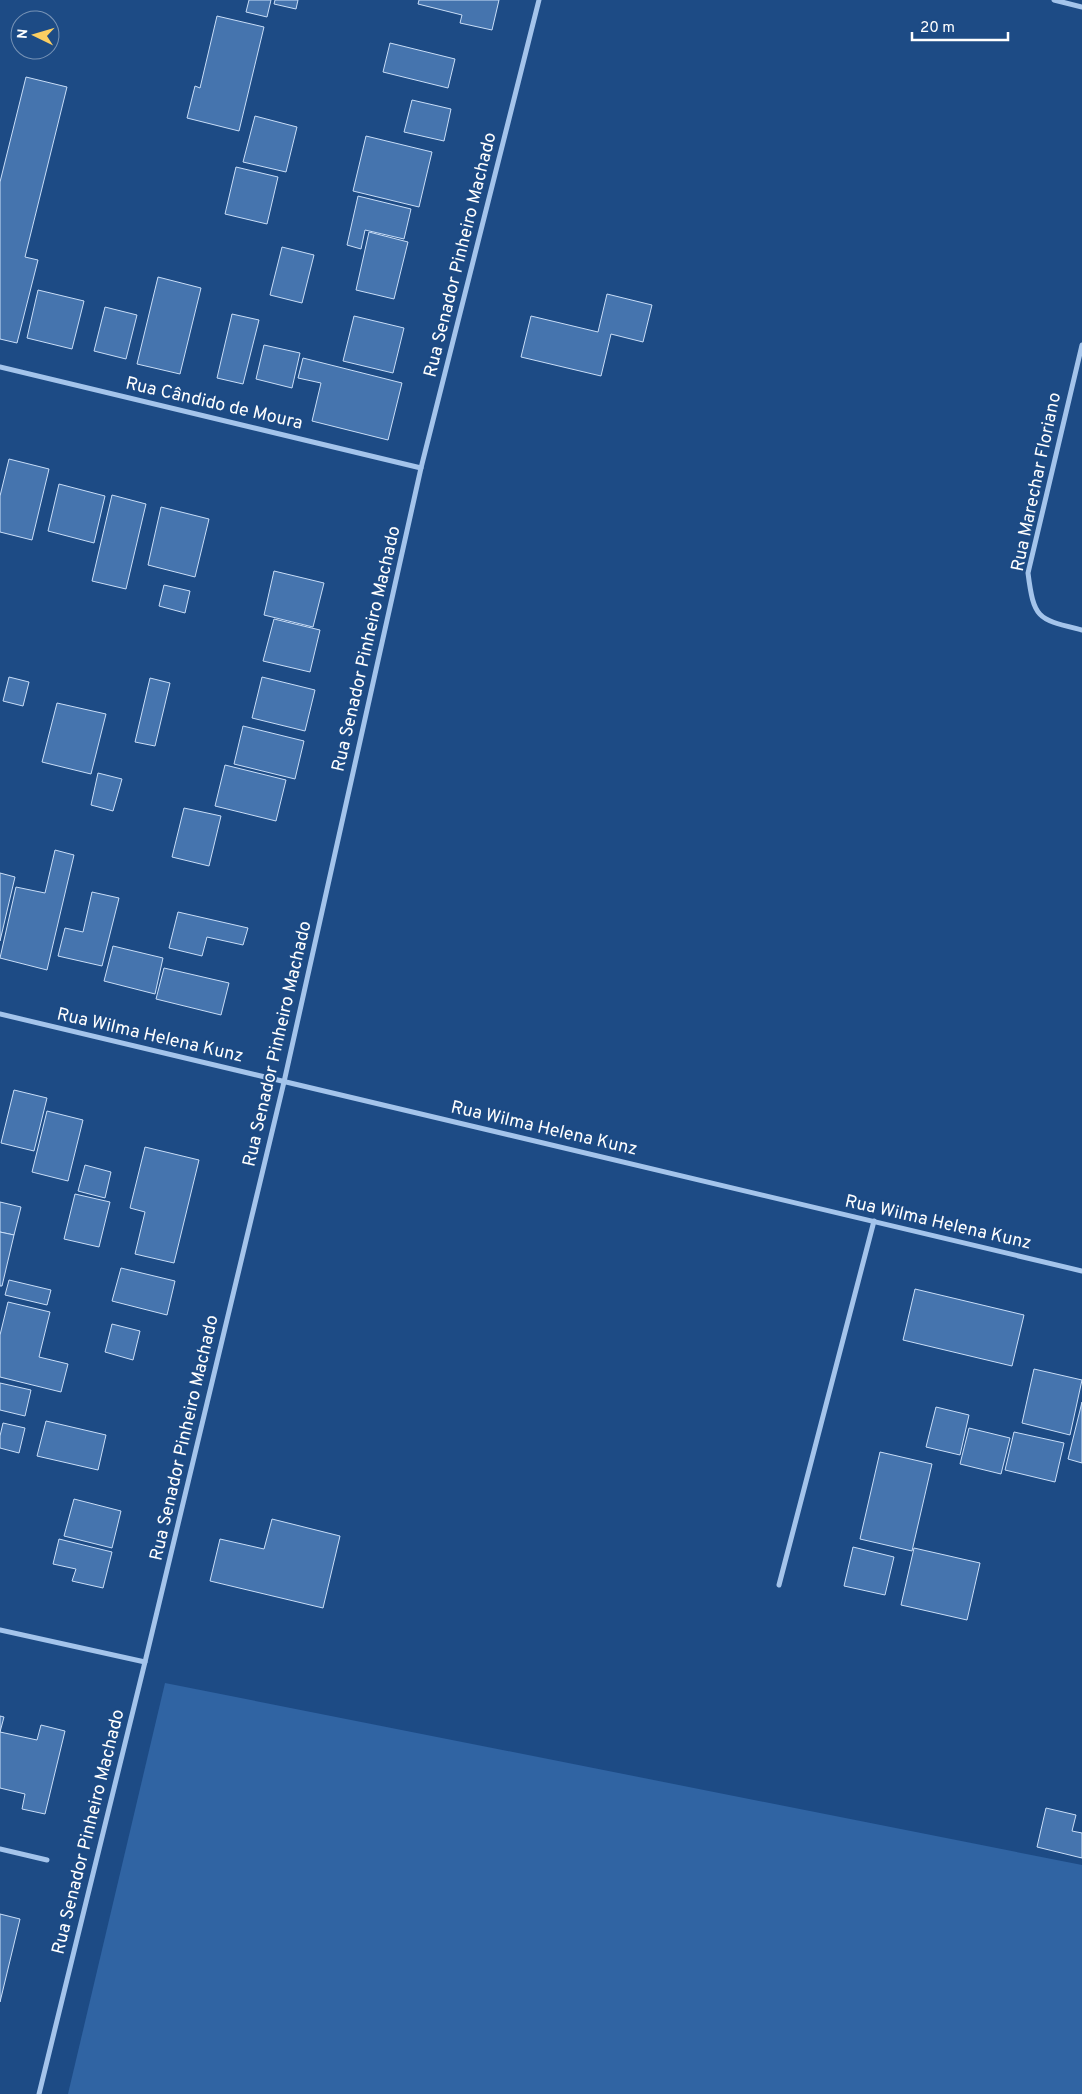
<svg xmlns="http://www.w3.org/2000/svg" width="1082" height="2094" viewBox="0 0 1082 2094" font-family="Overpass,sans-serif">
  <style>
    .green { fill: #3064a3 }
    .building { fill: #4574ae; stroke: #c9def8 }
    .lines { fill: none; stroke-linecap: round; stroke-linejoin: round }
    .minor { stroke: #a4c4eb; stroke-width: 5 }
    .labels { text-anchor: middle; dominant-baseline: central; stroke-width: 4; stroke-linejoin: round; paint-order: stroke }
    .street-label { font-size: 18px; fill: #fff; stroke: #1d4b85 }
  </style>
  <rect width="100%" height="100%" fill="#1d4b85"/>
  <path class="green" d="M165,1683L1082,1865V2094H68Z"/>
  <g class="building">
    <path d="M249,0H271L267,17L246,12Z"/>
    <path d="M275,0H298L296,9L274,4Z"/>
    <path d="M419,0H499L492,30L460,23L462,15L418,4Z"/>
    <path d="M217,16L264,27L239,131L187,118L195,86L200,88Z"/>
    <path d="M390,43L455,59L448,88L383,72Z"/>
    <path d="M26,77L67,87L25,257L38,260L17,343L0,339V182Z"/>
    <path d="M412,100L451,109L444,141L404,132Z"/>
    <path d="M255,116L297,127L286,172L243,162Z"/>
    <path d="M366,136L432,152L419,207L353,191Z"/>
    <path d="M236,167L278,177L267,224L225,214Z"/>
    <path d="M358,196L411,209L404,239L365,230L361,249L347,245Z"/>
    <path d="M369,232L408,242L394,299L356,290Z"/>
    <path d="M282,247L314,255L302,303L270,295Z"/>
    <path d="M158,277L201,288L180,374L137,364Z"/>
    <path d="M38,290L84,301L72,349L27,338Z"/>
    <path d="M607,294L652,305L643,342L611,334L601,376L521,357L531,316L598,332Z"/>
    <path d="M105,307L137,315L126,359L94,351Z"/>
    <path d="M232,314L259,320L243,384L217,378Z"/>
    <path d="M354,316L404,328L393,373L343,361Z"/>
    <path d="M264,345L300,353L292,388L256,379Z"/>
    <path d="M303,358L402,383L388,440L312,421L321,383L298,378Z"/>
    <path d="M9,459L49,469L32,540L0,532V496Z"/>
    <path d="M59,484L105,496L94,543L48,531Z"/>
    <path d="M112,495L146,504L126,589L92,581Z"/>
    <path d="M161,507L209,519L195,577L148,565Z"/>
    <path d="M274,571L324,583L313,627L264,615Z"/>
    <path d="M164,585L190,591L185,613L159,606Z"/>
    <path d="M274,619L320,630L310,672L263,661Z"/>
    <path d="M9,677L29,682L23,706L3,701Z"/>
    <path d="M262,677L315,690L305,731L252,718Z"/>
    <path d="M150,678L170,683L155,746L135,742Z"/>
    <path d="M57,703L106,714L91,774L42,762Z"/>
    <path d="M243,726L304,741L295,779L234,764Z"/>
    <path d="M225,765L286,780L276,821L215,806Z"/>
    <path d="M98,773L122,779L113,811L91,805Z"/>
    <path d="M184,808L221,816L209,866L172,857Z"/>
    <path d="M55,850L74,855L47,970L0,958L16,887L45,893Z"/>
    <path d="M0,873L15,877L0,941Z"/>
    <path d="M92,892L119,898L102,966L58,956L65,928L83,932Z"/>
    <path d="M178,912L248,928L243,945L207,937L202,956L169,948Z"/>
    <path d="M113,946L163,958L155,994L104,981Z"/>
    <path d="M164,968L229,983L221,1015L156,999Z"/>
    <path d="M14,1090L47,1098L34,1151L1,1143Z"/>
    <path d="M47,1111L83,1120L68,1181L32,1172Z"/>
    <path d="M145,1147L199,1160L174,1263L135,1254L145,1212L130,1208Z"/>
    <path d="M85,1165L111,1172L105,1198L78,1191Z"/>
    <path d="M75,1194L110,1202L99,1247L64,1239Z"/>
    <path d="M0,1202L21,1207L14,1235L0,1232Z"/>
    <path d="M0,1232L14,1235L2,1286H0Z"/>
    <path d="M121,1268L175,1281L167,1315L112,1301Z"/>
    <path d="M9,1280L51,1290L47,1305L5,1295Z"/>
    <path d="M915,1289L1024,1315L1012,1366L903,1340Z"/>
    <path d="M8,1302L50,1312L39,1357L68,1364L61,1392L0,1377V1335Z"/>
    <path d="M112,1324L140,1331L133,1360L105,1352Z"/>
    <path d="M1034,1369L1082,1380L1070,1435L1022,1423Z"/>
    <path d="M0,1383L31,1390L25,1416L0,1410Z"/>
    <path d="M1082,1402V1463L1068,1459Z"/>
    <path d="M936,1407L969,1415L960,1455L926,1447Z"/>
    <path d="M46,1421L106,1435L98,1470L37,1456Z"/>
    <path d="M3,1423L25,1428L19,1453L0,1448V1436Z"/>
    <path d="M969,1428L1010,1438L1001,1474L960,1464Z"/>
    <path d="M1014,1432L1064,1443L1055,1482L1005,1470Z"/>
    <path d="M880,1452L932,1464L912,1551L860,1539Z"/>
    <path d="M74,1499L121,1511L112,1548L64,1536Z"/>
    <path d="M272,1519L340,1536L323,1608L210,1581L220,1539L264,1549Z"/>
    <path d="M59,1539L112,1552L103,1588L72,1581L76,1569L53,1564Z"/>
    <path d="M853,1547L894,1557L885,1595L844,1586Z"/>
    <path d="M914,1548L980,1563L967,1620L901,1605Z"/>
    <path d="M0,1716L4,1717L0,1732L37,1740L41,1725L65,1731L45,1814L22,1809L25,1794L0,1788Z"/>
    <path d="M1046,1808L1076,1815L1072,1831L1082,1833V1858L1037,1847Z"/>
    <path d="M0,1914L20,1919L0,2002Z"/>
  </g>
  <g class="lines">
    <g class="minor">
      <path d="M1054,0L1082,7"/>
      <path d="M1082,345L1028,573C1034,620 1038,619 1082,630"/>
      <path d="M0,367L421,468"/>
      <path d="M0,1014L1082,1271"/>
      <path d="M779,1585L874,1221"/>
      <path d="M0,1630L145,1662"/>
      <path d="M0,1849L47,1860"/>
      <path d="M39,2094L145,1662L284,1082L421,468L539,0"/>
    </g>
  </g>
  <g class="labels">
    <g class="street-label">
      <text transform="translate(461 255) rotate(-76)">Rua Senador Pinheiro Machado</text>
      <text transform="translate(214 404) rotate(13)">Rua Cândido de Moura</text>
      <text transform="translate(1037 482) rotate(-78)">Rua Marechar Floriano</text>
      <text transform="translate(367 649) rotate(-77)">Rua Senador Pinheiro Machado</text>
      <text transform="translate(150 1036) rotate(13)">Rua Wilma Helena Kunz</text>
      <text transform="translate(278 1044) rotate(-77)">Rua Senador Pinheiro Machado</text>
      <text transform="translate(544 1129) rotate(13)">Rua Wilma Helena Kunz</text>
      <text transform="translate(938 1223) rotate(13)">Rua Wilma Helena Kunz</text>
      <text transform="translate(185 1438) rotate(-77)">Rua Senador Pinheiro Machado</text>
      <text transform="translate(89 1832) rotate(-76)">Rua Senador Pinheiro Machado</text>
    </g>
  </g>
  <g transform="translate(35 35) rotate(275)"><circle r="24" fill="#1d4b85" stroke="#7793b6"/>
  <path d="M0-4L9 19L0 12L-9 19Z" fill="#fbce62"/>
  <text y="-8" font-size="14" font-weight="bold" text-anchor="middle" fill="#ffffff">N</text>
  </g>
  <path d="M912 32v8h96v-8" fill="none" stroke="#ffffff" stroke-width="2.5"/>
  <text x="920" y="32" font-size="15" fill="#ffffff" stroke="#1d4b85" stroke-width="4" paint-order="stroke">20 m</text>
</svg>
